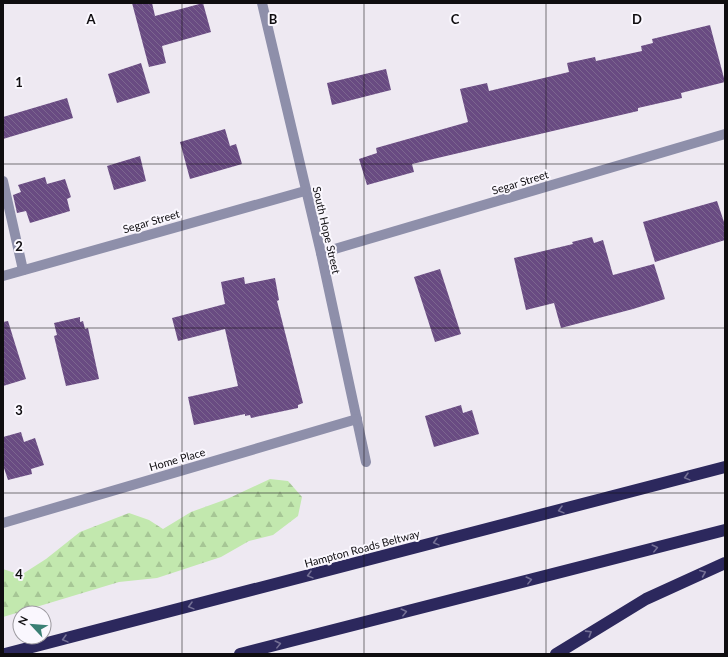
<svg xmlns="http://www.w3.org/2000/svg" width="728" height="657" viewBox="0 0 728 657" font-family="Lato,sans-serif">
  <style>
    .forest { fill: url(#forest-firs) }
    .building { fill: url(#building-back-hatch) }
    .lines { fill: none; stroke-linecap: round; stroke-linejoin: round }
    .minor { stroke: #8e8faa; stroke-width: 10 }
    .highway { stroke: #2c285d; stroke-width: 12 }
    .oneway { stroke: #747095 }
    .grid { fill: none; stroke: #0f0d10; stroke-width: 1; stroke-opacity: 0.55 }
    .labels { text-anchor: middle; dominant-baseline: central; stroke-width: 4; stroke-linejoin: round; paint-order: stroke }
    .street-label { font-size: 11px; fill: #0f0d10; stroke: #faf7fe }
    .grid-label { font-size: 13px; text-anchor: middle; font-weight: bold; fill: #0f0d10; stroke: #faf7fe; stroke-width: 4; stroke-linejoin: round; paint-order: stroke }
  </style>
  <defs>
    <pattern id="forest-firs" width="22" height="20" patternUnits="userSpaceOnUse"><rect width="22" height="20" fill="#c2e8ae"/><path d="M5 1l3.5 6h-7zM16 11l3.5 6h-7z" fill="#a6c695"/></pattern>
    <pattern id="building-back-hatch" width="6" height="6" patternUnits="userSpaceOnUse"><rect width="6" height="6" fill="#694b82"/><path d="M-1 5l2 2M0 0l6 6M5-1l2 2" fill="none" stroke="#7c668f"/></pattern>
  </defs>
  <rect width="100%" height="100%" fill="#eee9f2"/>
  <path class="forest" d="M270,479L288,481L302,497L298,516L273,535L249,541L221,557L157,578L119,582L3,617V569L21,575L46,559L80,532L129,513L149,520L163,529L191,512L227,499Z"/>
  <g class="building">
    <path d="M132,3H152L155,16L203,3L211,32L162,46L166,63L149,67Z"/>
    <path d="M710,25L725,82L681,93L682,98L638,108V111L412,164L414,172L367,185L359,159L377,153L376,148L468,122L460,89L487,83L489,91L569,72L567,63L595,57L596,61L642,51L641,46L653,43L652,39Z"/>
    <path d="M141,63L150,93L117,103L108,74Z"/>
    <path d="M386,69L391,90L332,105L327,83Z"/>
    <path d="M67,98L73,118L3,139V117Z"/>
    <path d="M225,129L230,146L236,144L242,164L190,179L180,142Z"/>
    <path d="M140,156L146,181L114,190L107,166Z"/>
    <path d="M45,177L47,184L65,179L71,197L67,199L70,211L30,223L26,211L17,213L13,195L21,192L18,185Z"/>
    <path d="M717,201L725,225V240L655,262L643,222Z"/>
    <path d="M592,237L594,243L603,240L613,275L654,264L665,299L633,309L561,328L554,303L526,310L514,258L573,244L572,242Z"/>
    <path d="M440,269L461,334L435,342L414,277Z"/>
    <path d="M244,277L245,284L275,278L279,300L277,301L303,403L298,405V408L251,418L250,415L245,416V414L194,425L188,397L238,386L225,329L178,341L172,318L225,304L221,282Z"/>
    <path d="M80,317V322L83,321L85,329L88,328L99,379L66,386L54,336L57,335L54,323Z"/>
    <path d="M8,321L26,379L3,386V322Z"/>
    <path d="M461,405L463,413L472,410L479,434L434,447L425,416Z"/>
    <path d="M21,432L24,442L35,438L44,465L31,469L32,474L8,480L3,465V437Z"/>
  </g>
  <g class="lines">
    <g class="minor">
      <path d="M262,3L321,253L366,462"/>
      <path d="M3,181L23,270"/>
      <path d="M321,253L725,134"/>
      <path d="M3,276L305,191"/>
      <path d="M3,523L357,419"/>
    </g>
    <g class="highway">
      <path d="M5,654L725,467"/>
      <path d="M240,654L725,530"/>
      <path d="M556,654L646,599L725,563"/>
    </g>
  </g>
  <defs><path id="oneway-chevron" d="M-2-3.5L2.5 0L-2 3.5" fill="none" stroke-width="1.6" stroke-linecap="round" stroke-linejoin="round"/></defs>
  <g class="oneway">
    <use href="#oneway-chevron" transform="translate(687 477) rotate(165)"/>
    <use href="#oneway-chevron" transform="translate(561 510) rotate(165)"/>
    <use href="#oneway-chevron" transform="translate(436 542) rotate(165)"/>
    <use href="#oneway-chevron" transform="translate(655 548) rotate(-14)"/>
    <use href="#oneway-chevron" transform="translate(703 573) rotate(-23)"/>
    <use href="#oneway-chevron" transform="translate(310 575) rotate(165)"/>
    <use href="#oneway-chevron" transform="translate(529 580) rotate(-14)"/>
    <use href="#oneway-chevron" transform="translate(191 606) rotate(165)"/>
    <use href="#oneway-chevron" transform="translate(404 612) rotate(-14)"/>
    <use href="#oneway-chevron" transform="translate(589 633) rotate(-32)"/>
    <use href="#oneway-chevron" transform="translate(65 639) rotate(165)"/>
    <use href="#oneway-chevron" transform="translate(278 644) rotate(-14)"/>
  </g>
  <path class="grid" d="M182,3V654M364,3V654M546,3V654M3,164H725M3,328H725M3,493H725"/>
  <g class="labels">
    <g class="street-label">
      <text transform="translate(520 182) rotate(-17)">Segar Street</text>
      <text transform="translate(151 221) rotate(-16)">Segar Street</text>
      <text transform="translate(327 230) rotate(77)">South Hope Street</text>
      <text transform="translate(177 459) rotate(-16)">Home Place</text>
      <text transform="translate(362 548) rotate(-15)">Hampton Roads Beltway</text>
    </g>
  </g>
  <g class="grid-label">
    <text x="91" y="24">A</text>
    <text x="273" y="24">B</text>
    <text x="455" y="24">C</text>
    <text x="637" y="24">D</text>
    <text x="19" y="87">1</text>
    <text x="19" y="251">2</text>
    <text x="19" y="415">3</text>
    <text x="19" y="579">4</text>
  </g>
  <rect width="728" height="657" fill="none" stroke="#0f0d10" stroke-width="8"/>
  <g transform="translate(32 625) rotate(296)"><circle r="19" fill="#faf7fe" stroke="#9c999f"/>
  <path d="M0-3L7 15L0 10L-7 15Z" fill="#3b8075"/>
  <text y="-6" font-size="11" font-weight="bold" text-anchor="middle" fill="#0f0d10">N</text>
  </g>
</svg>
